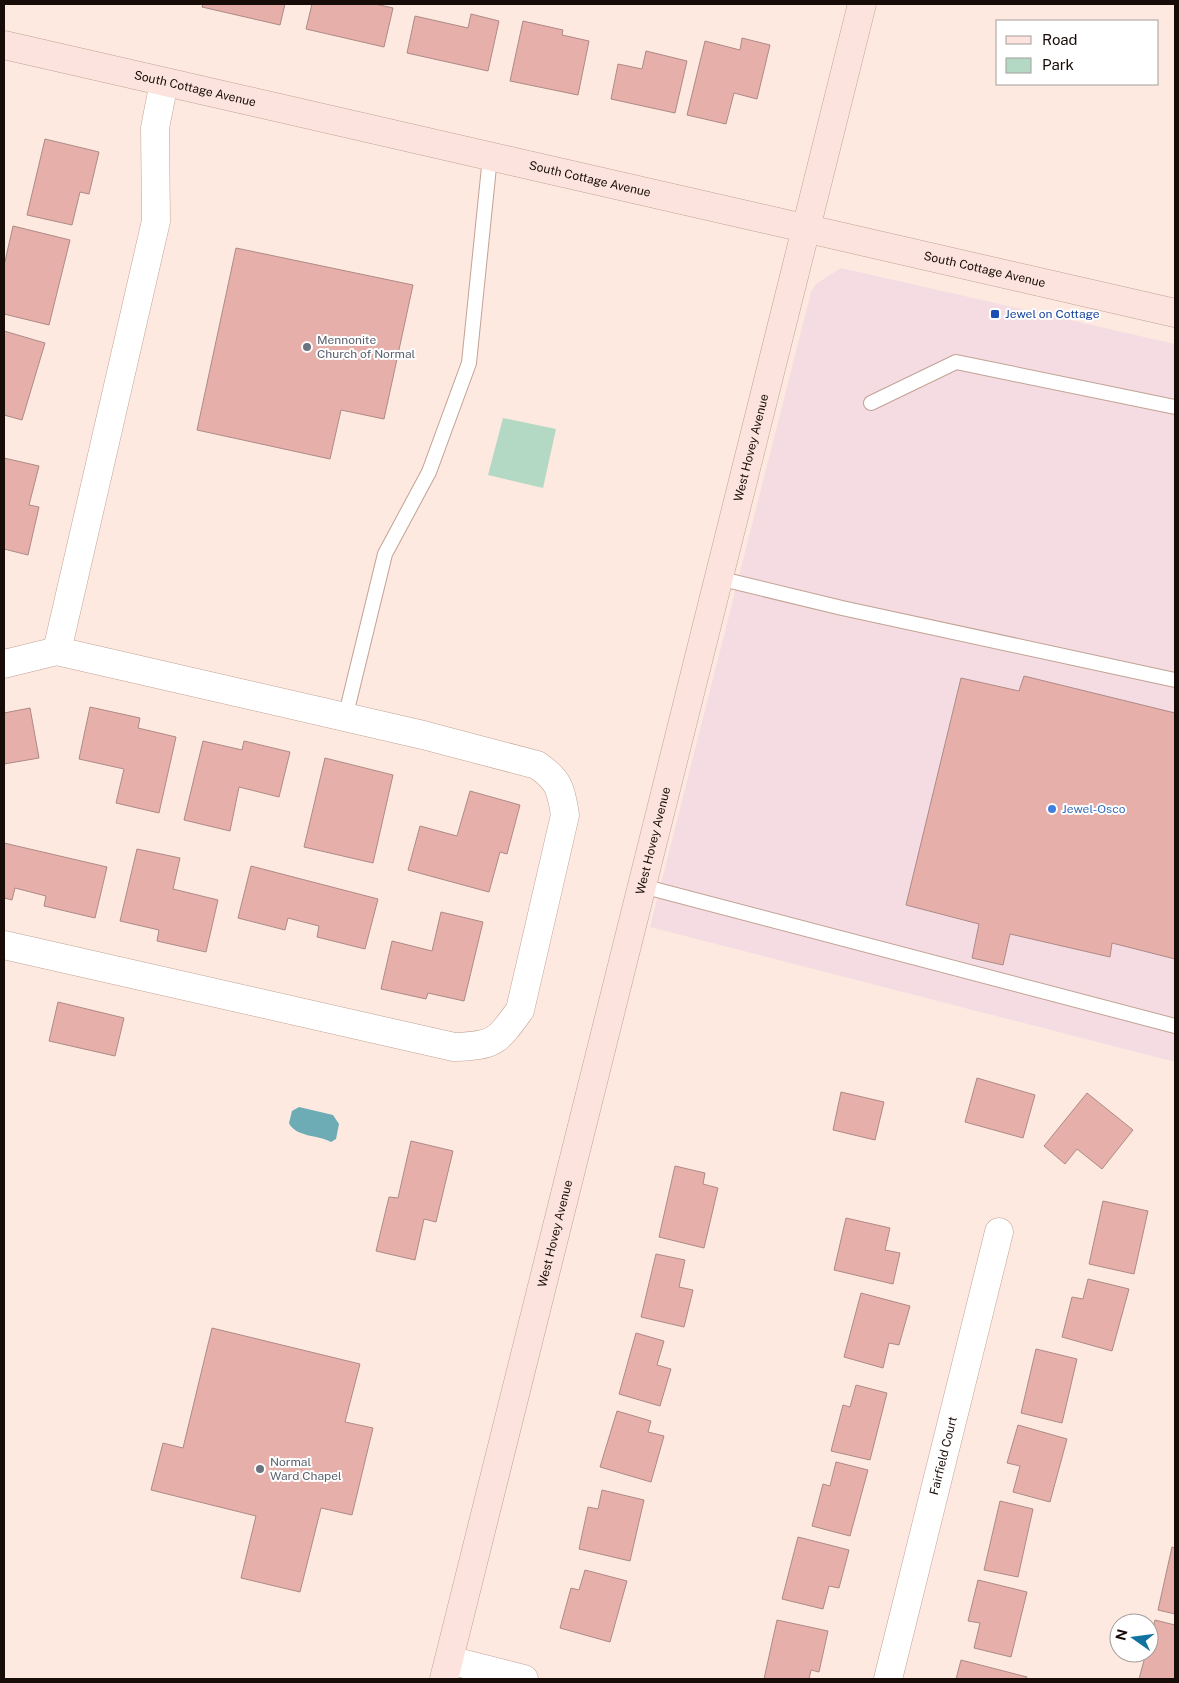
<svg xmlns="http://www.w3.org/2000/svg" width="1179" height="1683" viewBox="0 0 1179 1683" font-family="'Public Sans',sans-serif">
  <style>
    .commercial { fill: #f5dce3 }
    .green { fill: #b3d9c5 }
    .water { fill: #6dacb5 }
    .building { fill: #e7afaa; stroke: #ad8a87 }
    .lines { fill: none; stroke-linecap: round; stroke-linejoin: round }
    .lane-casing { stroke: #c2a294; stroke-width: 16 }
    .street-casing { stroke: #c2a294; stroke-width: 29 }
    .secondary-casing { stroke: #c2a294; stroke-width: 29 }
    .lane { stroke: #fff; stroke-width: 14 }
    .street { stroke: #fff; stroke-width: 28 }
    .secondary { stroke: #fce3dd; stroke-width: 28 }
    .transit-dot { fill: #1a4fb4; stroke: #fff; stroke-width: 2 }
    .worship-dot { fill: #6b7280; stroke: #fff; stroke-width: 2 }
    .shop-dot { fill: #3f7fe0; stroke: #fff; stroke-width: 2 }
    .labels { text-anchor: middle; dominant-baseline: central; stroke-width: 4; stroke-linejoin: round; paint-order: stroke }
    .street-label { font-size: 12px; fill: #170c08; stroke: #fff }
    .transit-label { font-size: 12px; fill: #164399; stroke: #fff; text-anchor: start }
    .worship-label { font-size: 12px; fill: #5b616d; stroke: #fff; text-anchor: start }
    .shop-label { font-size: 12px; fill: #366cbe; stroke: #fff; text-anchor: start }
  </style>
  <rect width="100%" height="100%" fill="#fde9df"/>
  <path class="commercial" d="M841,268L1175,344V1062L650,927L811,292L816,284Z"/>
  <path class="green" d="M503,418L556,429L543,488L488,475Z"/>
  <path class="water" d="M299,1107L333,1115L339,1124L336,1139L331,1142C319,1135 295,1137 289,1123L292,1111Z"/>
  <g class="building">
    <path d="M203,4H285L280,25L202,7Z"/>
    <path d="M312,4H375L393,8L384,47L306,29Z"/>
    <path d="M471,14L499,21L488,71L407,53L415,16L468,28Z"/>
    <path d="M523,21L563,30L562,35L589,41L578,95L510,81Z"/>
    <path d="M742,38L770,45L757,99L734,93L726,124L687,115L705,41L740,50Z"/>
    <path d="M646,51L687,61L675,113L611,99L618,64L642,69Z"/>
    <path d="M45,139L99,152L89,194L80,192L72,225L27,215Z"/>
    <path d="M13,226L70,240L49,325L4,314V266Z"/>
    <path d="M236,248L413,285L384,419L341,410L330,459L197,430Z"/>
    <path d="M4,331L45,343L22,420L4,415Z"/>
    <path d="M4,458L39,466L29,505L39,507L28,555L4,549Z"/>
    <path d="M1024,676L1175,713V959L1112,943L1110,957L1010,934L1003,965L972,958L979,924L906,905L961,678L1019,691Z"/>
    <path d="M90,707L140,718L138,728L176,737L159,813L116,803L124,769L79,759Z"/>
    <path d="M30,708L39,758L4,764V713Z"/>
    <path d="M203,741L242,750L244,741L290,752L279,797L239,787L230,831L184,820Z"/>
    <path d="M325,758L393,775L373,863L304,847Z"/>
    <path d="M470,791L520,805L507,854L500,852L489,892L408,870L420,826L457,836Z"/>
    <path d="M4,843L107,867L95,918L44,906L46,896L15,888L12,900L4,898Z"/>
    <path d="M137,849L180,858L173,889L218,900L206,952L157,941L159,930L120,921Z"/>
    <path d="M251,866L378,899L365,949L317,937L319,926L288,918L285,930L238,918Z"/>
    <path d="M441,912L483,922L464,1001L428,993L426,999L381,989L392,941L432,951Z"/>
    <path d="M58,1002L124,1018L115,1056L49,1041Z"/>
    <path d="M977,1078L1035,1095L1023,1138L965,1122Z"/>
    <path d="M841,1092L884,1102L875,1140L833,1130Z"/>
    <path d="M1087,1093L1133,1130L1102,1169L1077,1149L1065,1164L1044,1146Z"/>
    <path d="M411,1141L453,1151L436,1222L424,1219L415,1260L376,1251L389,1197L398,1198Z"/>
    <path d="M675,1166L705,1173L703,1184L718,1188L704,1248L659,1237Z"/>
    <path d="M1103,1201L1148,1211L1134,1274L1089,1264Z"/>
    <path d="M846,1218L890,1228L885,1250L900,1253L893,1284L834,1270Z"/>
    <path d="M656,1254L685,1260L679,1287L693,1290L684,1327L641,1317Z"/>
    <path d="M1088,1279L1129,1289L1112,1351L1062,1337L1072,1297L1083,1299Z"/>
    <path d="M861,1293L910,1306L899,1345L889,1343L883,1368L844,1357Z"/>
    <path d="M212,1328L360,1364L345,1422L373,1428L352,1515L321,1508L300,1592L241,1578L256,1516L151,1490L163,1443L183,1448Z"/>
    <path d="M636,1333L664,1341L657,1365L671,1369L660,1406L619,1394Z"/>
    <path d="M1036,1349L1077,1359L1062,1423L1021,1413Z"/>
    <path d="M856,1385L887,1393L870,1460L831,1451L843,1405L850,1407Z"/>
    <path d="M617,1411L651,1421L648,1432L664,1436L651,1482L600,1467Z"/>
    <path d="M1018,1425L1067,1439L1050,1502L1013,1492L1020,1466L1007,1463Z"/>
    <path d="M836,1462L868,1470L850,1536L812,1526L823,1484L830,1486Z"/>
    <path d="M602,1490L644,1500L630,1561L579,1549L588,1507L598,1509Z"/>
    <path d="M1000,1501L1033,1509L1018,1577L984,1570Z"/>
    <path d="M798,1537L849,1550L839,1588L829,1586L823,1609L782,1599Z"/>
    <path d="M1172,1547L1175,1548V1614L1158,1610Z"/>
    <path d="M585,1570L627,1581L610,1642L560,1628L571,1588L579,1590Z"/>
    <path d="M978,1580L1027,1592L1011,1657L974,1648L980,1623L968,1621Z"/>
    <path d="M777,1620L828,1631L819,1672L811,1670L809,1679H764Z"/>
    <path d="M1155,1620L1175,1625V1679H1139L1146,1653H1149V1642Z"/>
    <path d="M961,1660L1027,1677L1026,1679H956Z"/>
  </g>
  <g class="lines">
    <defs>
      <g id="lane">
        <path d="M871,403L956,362L1175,407"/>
        <path d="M718,578L842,608L1175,680"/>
        <path d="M345,718L385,554L429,472L469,363L490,157"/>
        <path d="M642,886L1175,1026"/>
      </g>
      <g id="street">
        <path d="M57,651L156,221L155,128L164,82"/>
        <path d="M4,664L57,651L423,735L537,765C559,780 561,789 565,815L520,1010C496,1043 495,1045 454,1047L4,945"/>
        <path d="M449,1660L524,1679"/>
        <path id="s1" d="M888,1679L999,1232"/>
      </g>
      <g id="secondary">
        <path id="s2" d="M4,45L1175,313"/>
        <path id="s3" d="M444,1679L862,4"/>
      </g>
    </defs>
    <use href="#lane" class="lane-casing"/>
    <use href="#street" class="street-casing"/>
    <use href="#secondary" class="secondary-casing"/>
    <use href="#lane" class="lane"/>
    <use href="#street" class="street"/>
    <use href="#secondary" class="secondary"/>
  </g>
  <rect class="transit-dot" x="990" y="309" width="10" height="10" rx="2.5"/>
  <g class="worship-dot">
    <circle cx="307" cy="347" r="5"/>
    <circle cx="260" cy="1469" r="5"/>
  </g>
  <circle class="shop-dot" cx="1052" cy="809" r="5"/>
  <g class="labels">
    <g class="street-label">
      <text stroke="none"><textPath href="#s2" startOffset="196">South Cottage Avenue</textPath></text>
      <text stroke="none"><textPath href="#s2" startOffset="601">South Cottage Avenue</textPath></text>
      <text stroke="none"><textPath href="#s2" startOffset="1006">South Cottage Avenue</textPath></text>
      <text stroke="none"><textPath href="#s3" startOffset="1269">West Hovey Avenue</textPath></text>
      <text stroke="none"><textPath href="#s3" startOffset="864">West Hovey Avenue</textPath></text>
      <text stroke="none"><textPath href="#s3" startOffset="459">West Hovey Avenue</textPath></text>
      <text stroke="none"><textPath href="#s1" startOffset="230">Fairfield Court</textPath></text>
    </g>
    <g class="transit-label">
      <text x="1005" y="314">Jewel on Cottage</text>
    </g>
    <g class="worship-label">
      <text x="317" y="340">Mennonite<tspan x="317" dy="14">Church of Normal</tspan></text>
      <text x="270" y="1462">Normal<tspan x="270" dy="14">Ward Chapel</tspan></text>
    </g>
    <g class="shop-label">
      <text x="1062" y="809">Jewel-Osco</text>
    </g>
  </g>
  <rect width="1179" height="1683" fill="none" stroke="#170c08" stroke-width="10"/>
  <rect x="996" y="20" width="162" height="65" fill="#ffffff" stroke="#a29e9c"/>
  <rect x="1006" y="36" width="25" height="8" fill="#fce3dd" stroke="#a29e9c"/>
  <text x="1042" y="45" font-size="15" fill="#170c08">Road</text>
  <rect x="1006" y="58" width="25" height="15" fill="#b3d9c5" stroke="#a29e9c"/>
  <text x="1042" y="70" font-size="15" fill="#170c08">Park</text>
  <g transform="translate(1134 1638) rotate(284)"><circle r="24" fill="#ffffff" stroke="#a29e9c"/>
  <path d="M0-4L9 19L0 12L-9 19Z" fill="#1172a0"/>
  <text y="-8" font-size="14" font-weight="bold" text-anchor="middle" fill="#170c08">N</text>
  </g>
</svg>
